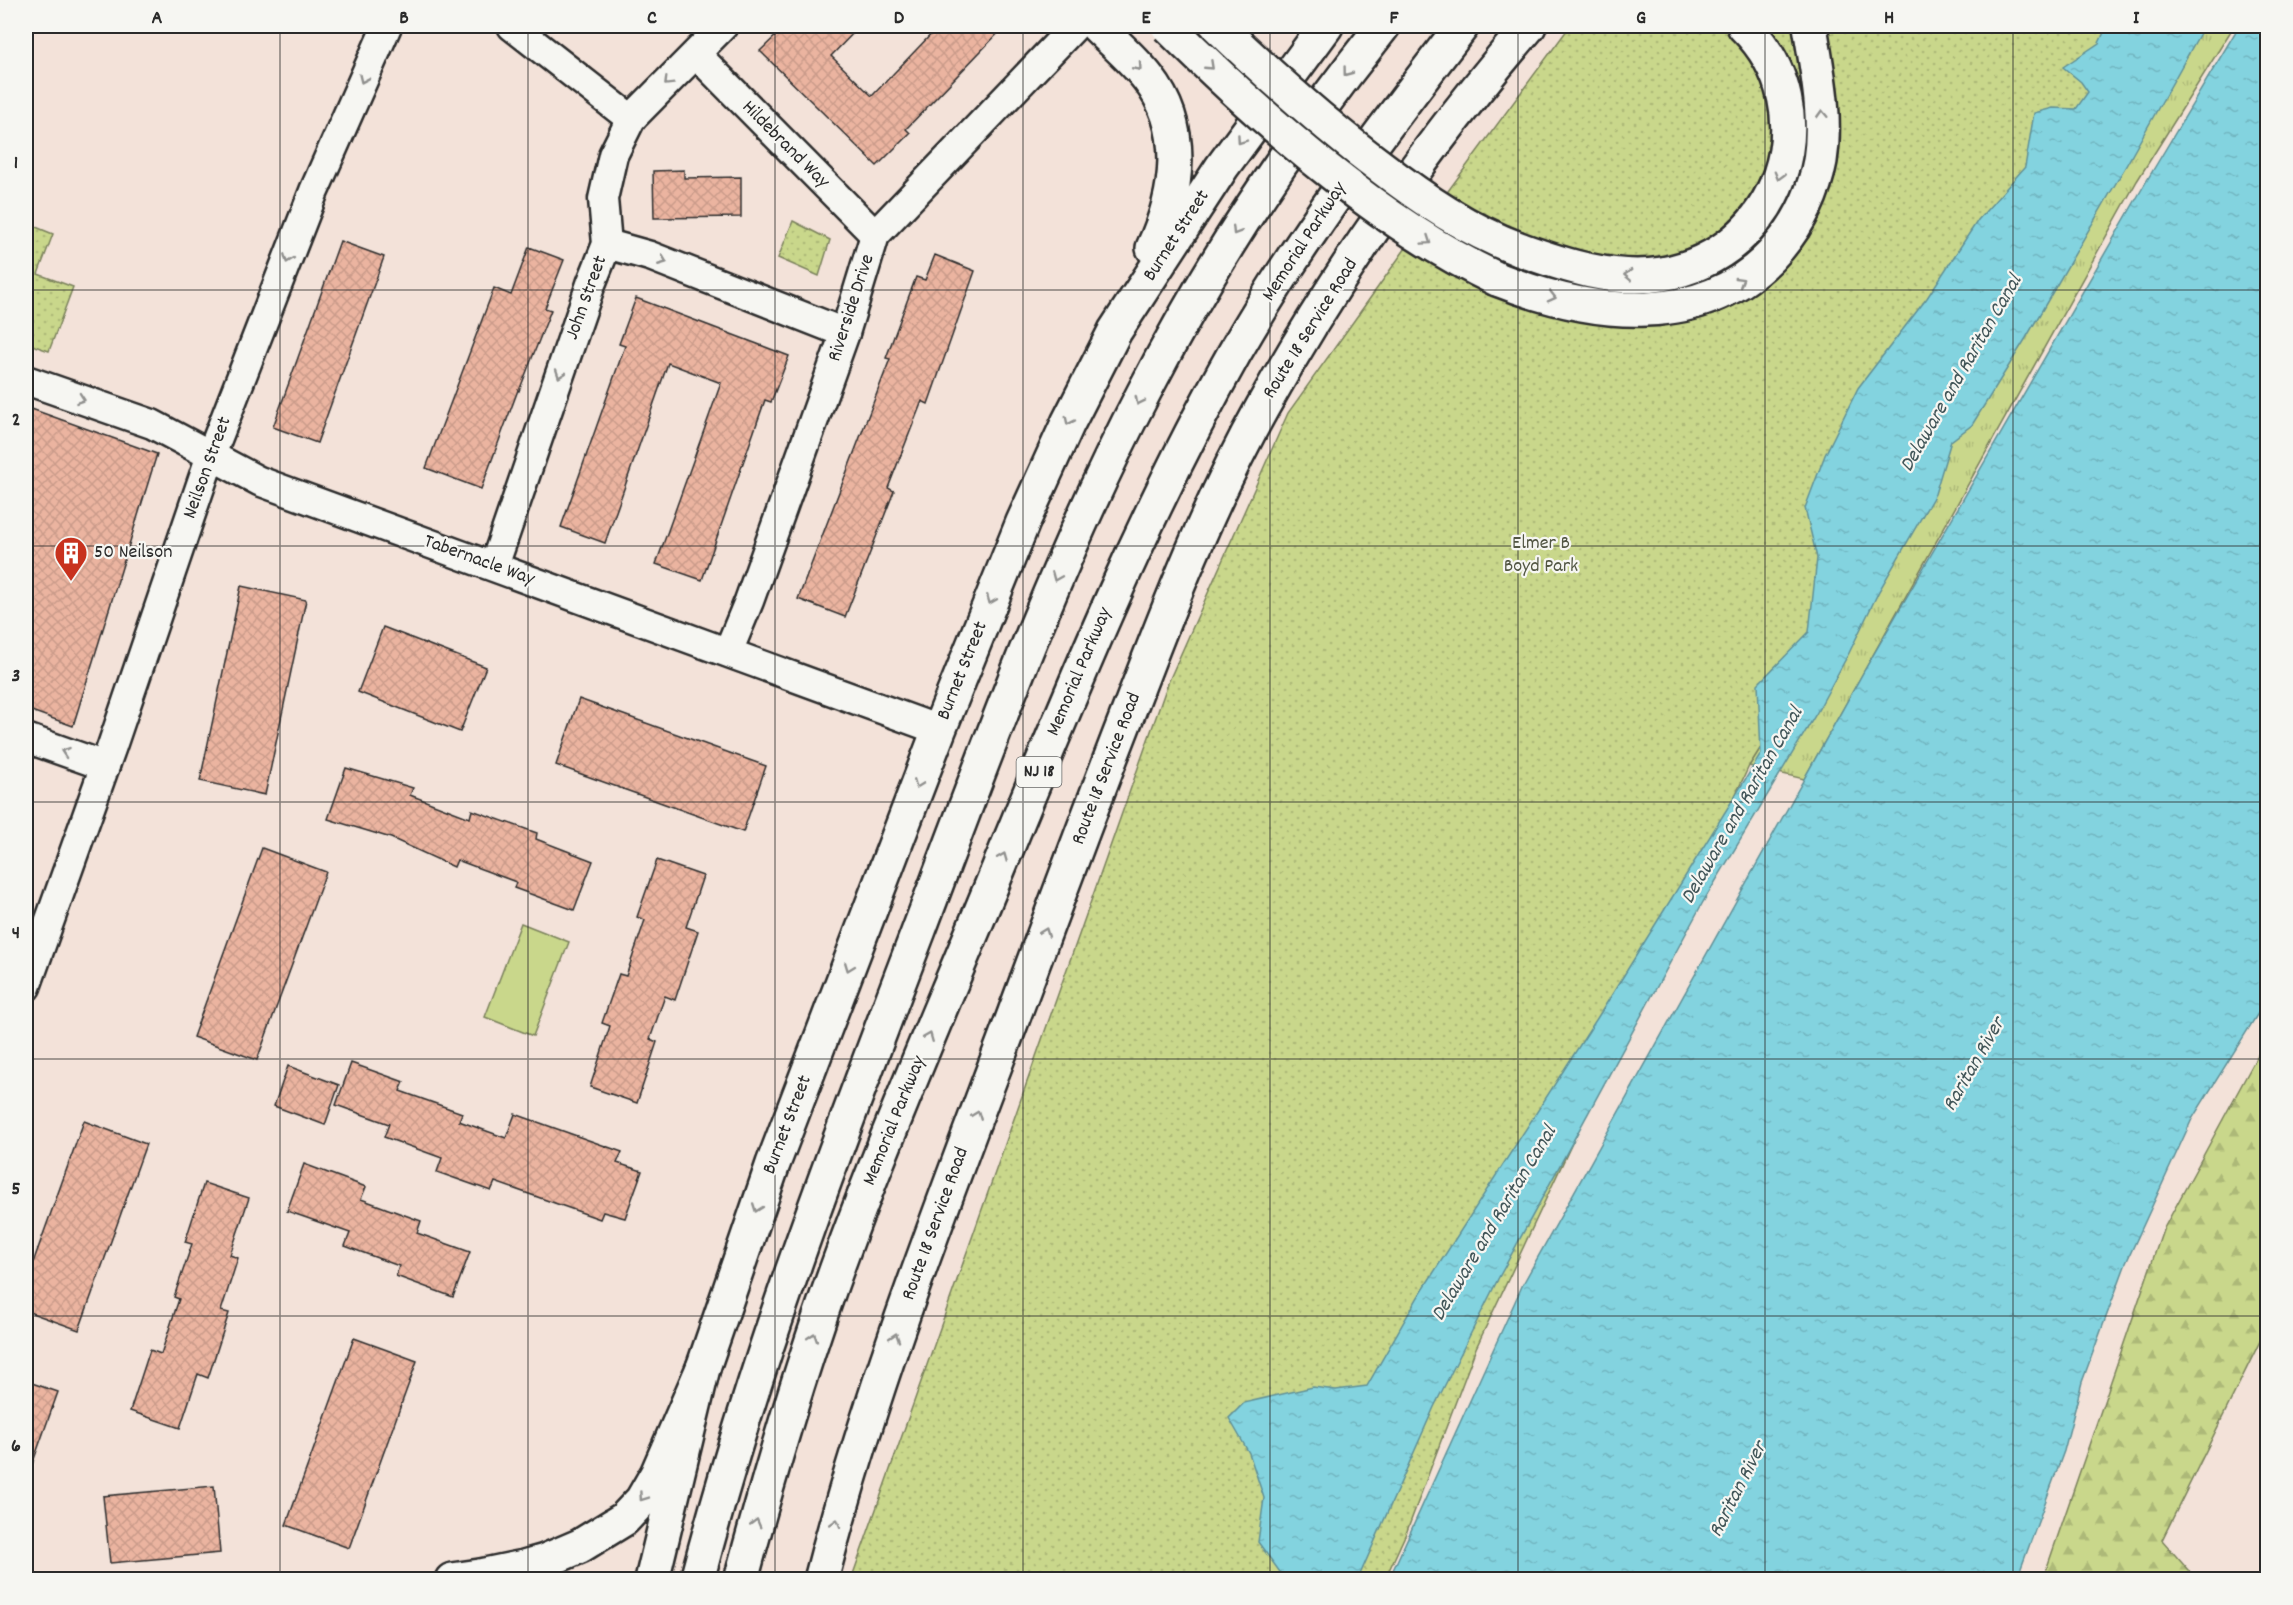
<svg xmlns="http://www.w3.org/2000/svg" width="2293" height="1605" viewBox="0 0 2293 1605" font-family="Dekko,sans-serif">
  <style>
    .grass { fill: url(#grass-tufts); stroke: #7a815b; stroke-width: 1.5 }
    .forest { fill: url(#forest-firs); stroke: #7a815b; stroke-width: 1.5 }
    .park { fill: url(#park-dots); stroke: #7a815b; stroke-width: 1.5 }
    .pitch { fill: #c9d78b; stroke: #7a815b; stroke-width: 1.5 }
    .water { fill: url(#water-ripples); stroke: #609097; stroke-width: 1.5 }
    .building { fill: url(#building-cross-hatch); stroke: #2b2b2b; stroke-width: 1.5 }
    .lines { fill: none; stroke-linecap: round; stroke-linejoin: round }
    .minor-casing { stroke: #2b2b2b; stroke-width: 33 }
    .major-casing { stroke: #2b2b2b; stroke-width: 38 }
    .highway-casing { stroke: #2b2b2b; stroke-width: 38 }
    .minor { stroke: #f6f6f2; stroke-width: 28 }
    .major { stroke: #f6f6f2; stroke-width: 33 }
    .highway { stroke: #f6f6f2; stroke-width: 33 }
    .major-bridge-casing { stroke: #2b2b2b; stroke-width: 38; stroke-linecap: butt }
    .major-bridge { stroke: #f6f6f2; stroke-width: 33 }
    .oneway { stroke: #90908e }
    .grid { fill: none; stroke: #2b2b2b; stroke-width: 1.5; stroke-opacity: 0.55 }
    .labels { text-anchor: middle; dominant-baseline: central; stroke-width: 4.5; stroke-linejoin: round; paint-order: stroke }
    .shield { fill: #f6f6f2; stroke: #686867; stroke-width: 1.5 }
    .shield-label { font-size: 18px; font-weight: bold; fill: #2b2b2b }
    .street-label { font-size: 20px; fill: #2b2b2b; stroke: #f6f6f2 }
    .park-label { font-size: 20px; fill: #525643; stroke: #f6f6f2 }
    .poi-label { font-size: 20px; fill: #2b2b2b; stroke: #f6f6f2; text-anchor: start }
    .water-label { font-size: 21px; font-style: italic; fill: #415558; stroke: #f6f6f2 }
    .neatline { fill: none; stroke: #2b2b2b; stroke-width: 2 }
    .grid-label { font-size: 20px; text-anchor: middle; font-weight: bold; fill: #2b2b2b }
  </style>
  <defs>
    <pattern id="grass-tufts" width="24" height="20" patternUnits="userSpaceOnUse" patternTransform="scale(1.5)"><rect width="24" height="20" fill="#c9d78b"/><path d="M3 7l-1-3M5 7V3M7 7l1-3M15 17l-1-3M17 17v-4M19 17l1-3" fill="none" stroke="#adb978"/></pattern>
    <pattern id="forest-firs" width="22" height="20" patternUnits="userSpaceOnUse" patternTransform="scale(1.5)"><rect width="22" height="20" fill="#c9d78b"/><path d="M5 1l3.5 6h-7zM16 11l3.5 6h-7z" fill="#adb978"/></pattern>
    <pattern id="park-dots" width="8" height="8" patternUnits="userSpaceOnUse" patternTransform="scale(1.5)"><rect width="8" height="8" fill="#c9d78b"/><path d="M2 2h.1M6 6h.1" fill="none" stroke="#adb978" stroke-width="1.8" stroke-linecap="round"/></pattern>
    <pattern id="water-ripples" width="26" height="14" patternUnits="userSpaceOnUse" patternTransform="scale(1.5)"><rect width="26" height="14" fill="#83d3df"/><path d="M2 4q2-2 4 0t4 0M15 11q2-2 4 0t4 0" fill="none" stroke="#71b5c0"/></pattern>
    <pattern id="building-cross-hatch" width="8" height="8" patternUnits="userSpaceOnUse" patternTransform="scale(1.5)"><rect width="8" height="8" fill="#ebb4a0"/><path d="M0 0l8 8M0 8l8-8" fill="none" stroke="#ca9b8a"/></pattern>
  </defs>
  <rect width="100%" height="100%" fill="#f3e2d9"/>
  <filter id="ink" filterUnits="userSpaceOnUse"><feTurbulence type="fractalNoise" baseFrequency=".0167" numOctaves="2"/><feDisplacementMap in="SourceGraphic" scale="12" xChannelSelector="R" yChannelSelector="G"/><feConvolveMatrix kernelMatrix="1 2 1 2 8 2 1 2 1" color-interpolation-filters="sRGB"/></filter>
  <g filter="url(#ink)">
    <path class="grass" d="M2180,26H2234L2137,181L1804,779L1749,766L1867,579Z"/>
    <path class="forest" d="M2267,1038V1327L2162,1540L2196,1579H2043L2163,1230Z"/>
    <g class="park">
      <path d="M1570,26H2192L1867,579L1749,766L1476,1348L1407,1531L1385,1579L851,1580L1168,683L1288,413L1403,252Z"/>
      <path d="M793,221L830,240L819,276L778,258Z"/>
      <path d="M26,223L53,234L38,274L73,287L49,351L26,343Z"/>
    </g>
    <path class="pitch" d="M521,923L569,942L533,1036L485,1017Z"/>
    <g class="water">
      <path d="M2107,26H2204L2127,164L2026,338L1972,425L1951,441L1935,494L1879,591L1849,653L1816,714L1703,902L1498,1279L1434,1407L1358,1579H1285L1258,1542L1264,1498L1249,1453L1229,1418L1244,1403L1313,1387L1336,1390L1367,1386L1418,1297L1603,1009L1761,754L1758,684L1809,632L1817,558L1805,508L1825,455L1858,388L1927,298L1978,220L2025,167L2034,113L2053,108L2076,109L2088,92L2081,82L2063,67L2099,43Z"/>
      <path d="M2239,26H2268L2267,999L2192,1119L2126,1263L2082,1382L2064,1451L2017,1579H1389L1523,1284L1864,671L2146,182Z"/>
    </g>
    <g class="building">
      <path d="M786,26H860L831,56L872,96L939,26H1005L906,129L910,133L877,166L760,51Z"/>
      <path d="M684,170V178L741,177V217L654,218L653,171Z"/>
      <path d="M340,241L384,257L317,443L273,427Z"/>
      <path d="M529,247L564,260L545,308L551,310L519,391L518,390L481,489L426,468L494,288L511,295Z"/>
      <path d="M935,255L975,271L928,404L922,401L888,488L894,491L845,617L798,599L890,359L886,358L916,277L925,280Z"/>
      <path d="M636,298L789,356L771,402L765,400L702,580L656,564L721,383L668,363L605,543L561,527L625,346L619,344Z"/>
      <path d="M26,407L157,454L73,726L26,709Z"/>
      <path d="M241,586L306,600L265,795L200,781Z"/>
      <path d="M383,627L486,667L460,732L358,692Z"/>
      <path d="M579,699L766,766L743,832L556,765Z"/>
      <path d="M346,768L413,788L410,795L470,818L472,810L537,833L536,839L593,861L574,910L514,888L516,882L457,860L454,867L391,838L328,819Z"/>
      <path d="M262,848L326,872L257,1060L193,1037Z"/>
      <path d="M657,860L703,876L686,927L698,931L675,1000L665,996L650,1039L657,1042L637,1103L590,1087L610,1026L602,1023L619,974L626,976L645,920L637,917Z"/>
      <path d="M351,1063L404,1082L400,1091L462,1113L459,1121L506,1138L515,1114L622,1152L617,1163L642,1171L625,1218L603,1212L600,1219L495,1182L491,1191L437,1172L442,1158L384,1137L389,1124L336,1105Z"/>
      <path d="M288,1066L339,1085L325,1125L274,1106Z"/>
      <path d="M84,1121L146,1144L79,1330L26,1311V1282Z"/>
      <path d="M304,1164L366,1187L361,1199L421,1221L417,1233L470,1252L453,1297L396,1276L399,1266L345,1246L350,1233L287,1211Z"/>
      <path d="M204,1183L249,1198L230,1255L238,1258L221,1311L229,1313L208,1378L198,1374L180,1428L130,1411L150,1350L161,1354L179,1299L174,1297L192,1244L185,1242Z"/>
      <path d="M354,1338L417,1361L349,1548L286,1525Z"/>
      <path d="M26,1381L58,1392L29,1473H26Z"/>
      <path d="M214,1486L220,1553L110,1563L103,1496Z"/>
    </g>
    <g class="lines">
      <defs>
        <g id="minor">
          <path d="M512,26L631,119"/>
          <path d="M696,54L875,235"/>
          <path d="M607,244L650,256L845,333"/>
          <path d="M26,380L152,424L259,481L939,730"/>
          <path d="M494,566L591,284L607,244L603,199L613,155L631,119L723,26"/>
          <path d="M728,652L749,601L845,333L875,235L1075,26"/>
          <path d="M26,738L105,766"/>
          <path d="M26,987L112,746L211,455L314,191L387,26"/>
        </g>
        <g id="major">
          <path d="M1097,26C1114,43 1133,59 1148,78C1188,129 1178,194 1153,248"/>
          <path d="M1519,249C1563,265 1614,282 1662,274C1780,254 1831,112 1744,26"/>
          <path d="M1497,279C1591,316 1706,333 1779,247C1800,222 1814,193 1820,161C1827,116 1817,70 1810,26"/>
          <path d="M452,1580L480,1576L524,1567L545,1561L580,1546L624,1519L642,1500L657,1474L703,1368L773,1164L939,730L1023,522L1068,423L1115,331L1222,167L1326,26"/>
          <path d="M821,1580C871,1386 944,1202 1014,1015C1052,913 1090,810 1130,708C1169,606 1209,503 1262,408C1336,274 1430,142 1529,26"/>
        </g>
        <g id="highway">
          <path d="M652,1580L703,1368"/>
          <path d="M697,1580C755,1358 837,1144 919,930C988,748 1054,564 1144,392C1211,262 1292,140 1383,26"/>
          <path d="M741,1580C771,1468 804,1357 844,1249C884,1140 930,1034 974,928C1055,733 1131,536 1235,352C1301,237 1381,131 1462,26"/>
        </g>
      </defs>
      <use href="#minor" class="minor-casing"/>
      <use href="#major" class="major-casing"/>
      <use href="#highway" class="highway-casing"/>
      <use href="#minor" class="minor"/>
      <use href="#major" class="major"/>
      <use href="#highway" class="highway"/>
      <defs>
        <g id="major-bridge">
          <path d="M1168,26C1261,118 1378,223 1497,279"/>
          <path d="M1218,26C1270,76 1323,124 1381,167C1424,200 1468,230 1519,249"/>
        </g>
      </defs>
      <use href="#major-bridge" class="major-bridge-casing"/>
      <use href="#major-bridge" class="major-bridge"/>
    </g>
    <defs><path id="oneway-chevron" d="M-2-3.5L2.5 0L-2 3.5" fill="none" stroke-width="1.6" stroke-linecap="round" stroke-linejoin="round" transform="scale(1.5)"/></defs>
    <g class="oneway">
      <use href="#oneway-chevron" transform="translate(1210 66) rotate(43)"/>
      <use href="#oneway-chevron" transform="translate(1138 67) rotate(48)"/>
      <use href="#oneway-chevron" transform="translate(1347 72) rotate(127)"/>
      <use href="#oneway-chevron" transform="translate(363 79) rotate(114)"/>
      <use href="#oneway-chevron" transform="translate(668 82) rotate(135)"/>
      <use href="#oneway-chevron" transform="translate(1822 114) rotate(-92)"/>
      <use href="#oneway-chevron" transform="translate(1241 140) rotate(125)"/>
      <use href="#oneway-chevron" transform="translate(1779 176) rotate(106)"/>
      <use href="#oneway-chevron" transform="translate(1236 231) rotate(122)"/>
      <use href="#oneway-chevron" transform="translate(1427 241) rotate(34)"/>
      <use href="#oneway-chevron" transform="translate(288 259) rotate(111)"/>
      <use href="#oneway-chevron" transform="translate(663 261) rotate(22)"/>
      <use href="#oneway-chevron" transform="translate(1628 275) rotate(-177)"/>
      <use href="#oneway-chevron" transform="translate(1740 281) rotate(-31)"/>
      <use href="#oneway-chevron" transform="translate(1552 297) rotate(14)"/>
      <use href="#oneway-chevron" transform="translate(560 374) rotate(109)"/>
      <use href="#oneway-chevron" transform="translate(81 399) rotate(19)"/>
      <use href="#oneway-chevron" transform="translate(1139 401) rotate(117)"/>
      <use href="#oneway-chevron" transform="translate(1069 421) rotate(115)"/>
      <use href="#oneway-chevron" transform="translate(1056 577) rotate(113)"/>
      <use href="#oneway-chevron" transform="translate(991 600) rotate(112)"/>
      <use href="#oneway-chevron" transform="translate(65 752) rotate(-161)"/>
      <use href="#oneway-chevron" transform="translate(918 784) rotate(111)"/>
      <use href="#oneway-chevron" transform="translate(1003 857) rotate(-68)"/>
      <use href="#oneway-chevron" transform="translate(1045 932) rotate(-70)"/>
      <use href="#oneway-chevron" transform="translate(849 967) rotate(111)"/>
      <use href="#oneway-chevron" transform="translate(929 1037) rotate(-68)"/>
      <use href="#oneway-chevron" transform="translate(977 1115) rotate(-69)"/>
      <use href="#oneway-chevron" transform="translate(757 1208) rotate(110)"/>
      <use href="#oneway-chevron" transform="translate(813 1337) rotate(-72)"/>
      <use href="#oneway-chevron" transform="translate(895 1337) rotate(-72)"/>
      <use href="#oneway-chevron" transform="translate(643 1497) rotate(125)"/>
      <use href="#oneway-chevron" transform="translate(756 1523) rotate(-75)"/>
      <use href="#oneway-chevron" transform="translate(836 1523) rotate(-74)"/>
    </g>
  </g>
  <path class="grid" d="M280,26V1580M528,26V1580M775,26V1580M1023,26V1580M1270,26V1580M1518,26V1580M1765,26V1580M2013,26V1580M26,290H2268M26,546H2268M26,802H2268M26,1059H2268M26,1316H2268"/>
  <defs>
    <symbol id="building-pin" viewBox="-11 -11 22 30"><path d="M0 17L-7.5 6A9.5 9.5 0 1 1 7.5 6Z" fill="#c8321e" stroke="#f6f6f2"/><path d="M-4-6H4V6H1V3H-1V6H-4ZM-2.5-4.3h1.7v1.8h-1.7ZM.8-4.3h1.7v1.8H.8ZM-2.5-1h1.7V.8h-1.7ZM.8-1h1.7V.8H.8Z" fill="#fff"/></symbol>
  </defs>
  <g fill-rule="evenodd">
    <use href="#building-pin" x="52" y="534" width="38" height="52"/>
  </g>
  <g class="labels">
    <rect class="shield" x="1016.5" y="757" width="45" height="30" rx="4.5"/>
    <g class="shield-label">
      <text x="1039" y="772">NJ 18</text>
    </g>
    <g class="street-label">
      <text transform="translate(785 145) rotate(45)">Hildebrand Way</text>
      <text transform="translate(1177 236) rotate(-57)">Burnet Street</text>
      <text transform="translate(1305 242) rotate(-57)">Memorial Parkway</text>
      <text transform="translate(587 298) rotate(-70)">John Street</text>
      <text transform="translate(852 308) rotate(-72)">Riverside Drive</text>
      <text transform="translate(1311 329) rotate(-58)">Route 18 Service Road</text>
      <text transform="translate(208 468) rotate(-70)">Neilson Street</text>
      <text transform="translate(479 561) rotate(20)">Tabernacle Way</text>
      <text transform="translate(963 671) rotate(-68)">Burnet Street</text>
      <text transform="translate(1080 672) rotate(-67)">Memorial Parkway</text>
      <text transform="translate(1107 769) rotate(-69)">Route 18 Service Road</text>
      <text transform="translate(895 1121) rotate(-68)">Memorial Parkway</text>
      <text transform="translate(788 1125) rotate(-69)">Burnet Street</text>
      <text transform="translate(936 1224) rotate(-70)">Route 18 Service Road</text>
    </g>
    <g class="park-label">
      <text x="1541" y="544">Elmer B<tspan x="1541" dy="23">Boyd Park</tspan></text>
    </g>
    <g class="poi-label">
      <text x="94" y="553">50 Neilson</text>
    </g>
    <g class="water-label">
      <text transform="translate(1962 374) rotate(-60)">Delaware and Raritan Canal</text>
      <text transform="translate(1743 806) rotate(-60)">Delaware and Raritan Canal</text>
      <text transform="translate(1975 1065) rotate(-60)">Raritan River</text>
      <text transform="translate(1495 1224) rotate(-59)">Delaware and Raritan Canal</text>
      <text transform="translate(1739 1490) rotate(-63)">Raritan River</text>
    </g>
  </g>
  <rect width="2293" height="1605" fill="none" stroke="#f6f6f2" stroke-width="66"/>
  <rect x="33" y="33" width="2227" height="1539" class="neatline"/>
  <g class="grid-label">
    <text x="157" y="23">A</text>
    <text x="404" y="23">B</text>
    <text x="652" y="23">C</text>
    <text x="899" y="23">D</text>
    <text x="1146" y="23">E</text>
    <text x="1394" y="23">F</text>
    <text x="1641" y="23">G</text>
    <text x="1889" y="23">H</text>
    <text x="2136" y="23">I</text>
    <text x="16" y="168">1</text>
    <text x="16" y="425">2</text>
    <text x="16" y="681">3</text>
    <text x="16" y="938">4</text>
    <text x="16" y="1194">5</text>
    <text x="16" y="1451">6</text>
  </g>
</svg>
